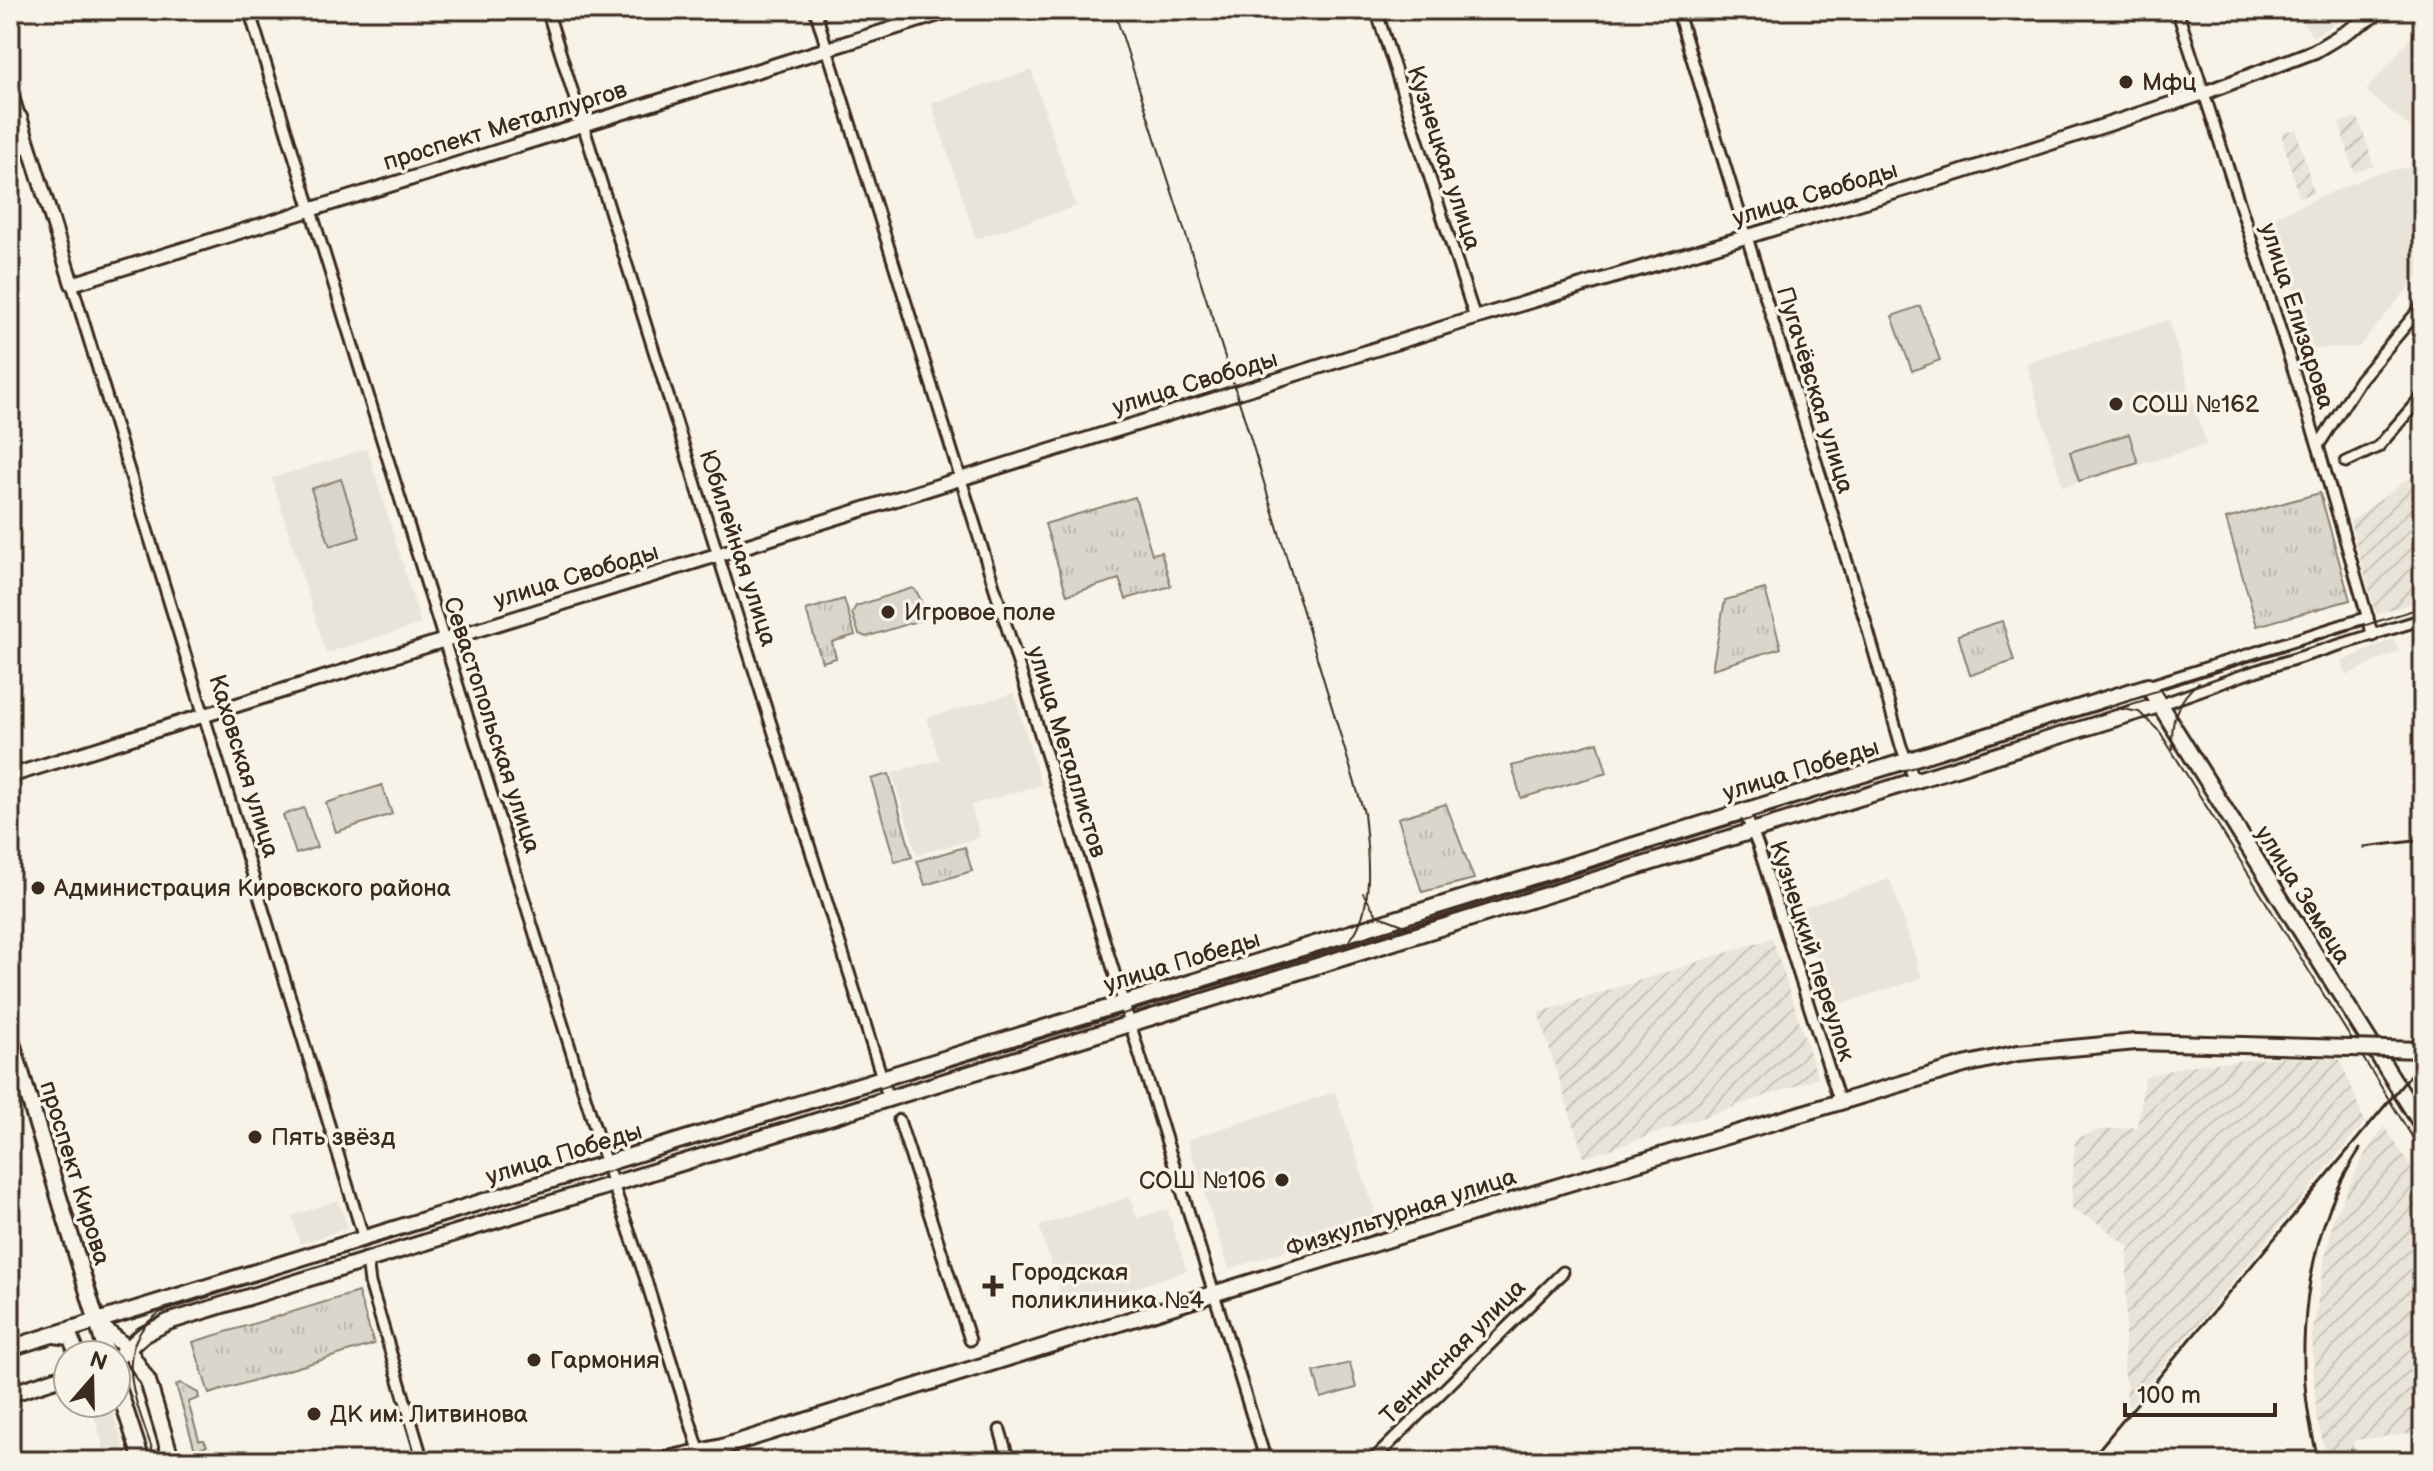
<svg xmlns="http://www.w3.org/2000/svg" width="2433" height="1471" viewBox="0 0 2433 1471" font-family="'Balsamiq Sans',sans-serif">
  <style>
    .built { fill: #e9e4d9 }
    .industrial { fill: url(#industrial-furrows) }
    .park { fill: url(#park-tufts); stroke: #8b8074; stroke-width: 2 }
    .pitch { fill: #dbd6cb; stroke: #8b8074; stroke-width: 2 }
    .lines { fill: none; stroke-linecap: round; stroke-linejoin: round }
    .street-casing { stroke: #3b2a1e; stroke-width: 15 }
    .secondary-casing { stroke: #3b2a1e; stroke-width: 18 }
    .primary-casing { stroke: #3b2a1e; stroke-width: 20 }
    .street { stroke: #f7f3e8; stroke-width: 9 }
    .secondary { stroke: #f7f3e8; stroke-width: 12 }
    .primary { stroke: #f7f3e8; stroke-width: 14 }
    .tram { stroke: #3b2a1e; stroke-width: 2 }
    .rail { stroke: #3b2a1e; stroke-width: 3 }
    .primary-bridge-casing { stroke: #3b2a1e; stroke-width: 20; stroke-linecap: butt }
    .primary-bridge { stroke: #f7f3e8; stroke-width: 14 }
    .poi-dot { fill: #3b2a1e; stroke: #f7f3e8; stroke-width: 3 }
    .labels { text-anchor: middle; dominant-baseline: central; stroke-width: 7; stroke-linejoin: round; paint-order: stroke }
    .poi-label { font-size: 24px; fill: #3b2a1e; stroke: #f7f3e8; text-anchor: start }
    .street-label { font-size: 24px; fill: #3b2a1e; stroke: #f7f3e8 }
  </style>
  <defs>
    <pattern id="industrial-furrows" width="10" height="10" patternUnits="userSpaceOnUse" patternTransform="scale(2)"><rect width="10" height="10" fill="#e9e4d9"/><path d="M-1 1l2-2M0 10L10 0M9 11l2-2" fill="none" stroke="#c9c4ba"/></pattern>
    <pattern id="park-tufts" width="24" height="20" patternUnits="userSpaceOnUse" patternTransform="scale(2)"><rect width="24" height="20" fill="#dbd6cb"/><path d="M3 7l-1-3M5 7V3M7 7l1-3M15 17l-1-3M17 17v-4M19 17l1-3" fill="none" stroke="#bdb8ae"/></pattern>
  </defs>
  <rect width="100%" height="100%" fill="#f7f3e8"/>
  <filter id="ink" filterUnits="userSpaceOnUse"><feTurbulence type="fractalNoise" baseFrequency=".0125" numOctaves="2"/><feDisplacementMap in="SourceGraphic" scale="16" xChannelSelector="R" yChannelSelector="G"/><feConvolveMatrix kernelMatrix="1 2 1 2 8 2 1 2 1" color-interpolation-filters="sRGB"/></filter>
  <g filter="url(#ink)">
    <g class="built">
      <path d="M2294,10H2357L2313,37Z"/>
      <path d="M2417,30L2423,35V138L2366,91Z"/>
      <path d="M1031,70L1076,206L976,239L931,103Z"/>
      <path d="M2423,164V270L2358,348H2312L2269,219L2374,174Z"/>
      <path d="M2169,320L2206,445L2063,487L2026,363Z"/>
      <path d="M367,449L421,624L326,653L272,478Z"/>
      <path d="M2393,639L2399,651L2347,675L2341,662Z"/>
      <path d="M1014,693L1041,785L971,805L980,837L917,855L892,773L939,760L927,718Z"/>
      <path d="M1890,879L1922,978L1832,1007L1799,909Z"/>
      <path d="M1335,1092L1378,1221L1229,1269L1187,1140Z"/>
      <path d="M1129,1197L1137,1218L1167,1209L1187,1271L1066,1310L1039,1226Z"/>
      <path d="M338,1200L348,1228L300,1244L292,1216Z"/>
      <path d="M112,1409L128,1461H107L94,1415Z"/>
    </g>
    <g class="industrial">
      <path d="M2358,117L2374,166L2354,172L2339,123Z"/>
      <path d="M2296,129L2314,193L2299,197L2281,133Z"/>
      <path d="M2423,468V601L2376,614L2350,522Z"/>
      <path d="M1772,938L1818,1078L1584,1158L1538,1013Z"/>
      <path d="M2277,1057L2340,1059L2365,1122L2128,1408L2124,1367L2128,1246L2098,1223L2071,1209L2075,1139L2099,1130L2137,1127L2145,1077L2186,1066Z"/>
      <path d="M2384,1126L2423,1184V1432L2354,1440L2352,1461H2328L2316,1416L2312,1336L2325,1258L2334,1217L2365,1154Z"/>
    </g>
    <g class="park">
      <path d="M2320,493L2350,600L2257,626L2226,519Z"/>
      <path d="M1135,497L1152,554L1161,552L1171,586L1126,599L1119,579L1067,595L1045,524Z"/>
      <path d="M1765,589L1781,648L1712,669L1725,600Z"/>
      <path d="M844,599L855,635L832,642L836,658L822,662L806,610Z"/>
      <path d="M2002,621L2014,661L1970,675L1958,635Z"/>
      <path d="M889,774L912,857L895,862L871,779Z"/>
      <path d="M1446,804L1474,879L1422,892L1398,818Z"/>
      <path d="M965,847L972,871L925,885L917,861Z"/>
      <path d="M358,1292L374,1344L209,1394L193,1342Z"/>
      <path d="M180,1383L198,1393L199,1398L188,1402L199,1440H204L207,1446L195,1450L176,1385Z"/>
    </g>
    <g class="pitch">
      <path d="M1920,306L1940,360L1912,371L1892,316Z"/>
      <path d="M2129,434L2138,463L2079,481L2070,452Z"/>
      <path d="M341,479L360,537L330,546L311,489Z"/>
      <path d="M912,588C920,592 926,612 921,620L866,637L859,634L852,613L856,606Z"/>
      <path d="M1598,742L1607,773L1521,798L1512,766Z"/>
      <path d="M382,785L392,814L336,832L326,803Z"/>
      <path d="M304,808L317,847L296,854L283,815Z"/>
      <path d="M1350,1363L1356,1388L1321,1398L1314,1372Z"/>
    </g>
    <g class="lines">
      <defs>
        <g id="street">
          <path d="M249,10L606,1164L645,1277L699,1450"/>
          <path d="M547,10L889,1100"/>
          <path d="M815,10L1266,1461"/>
          <path d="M1376,10L1475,318"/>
          <path d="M1677,10L1865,620L1901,746L1915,781"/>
          <path d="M2177,10L2318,446L2373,636"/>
          <path d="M10,86L20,117"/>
          <path d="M72,284L364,1239"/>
          <path d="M2318,446L2360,380L2423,305"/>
          <path d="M2346,462L2378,447L2423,395"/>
          <path d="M2148,686L2368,617"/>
          <path d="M2159,705L2249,673L2423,619"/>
          <path d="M1744,811L1758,846L1840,1103"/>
          <path d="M899,1120L970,1340"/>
          <path d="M367,1260L370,1283L423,1461"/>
          <path d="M1000,1430L1009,1461"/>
          <path d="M1372,1461L1563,1272"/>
        </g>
        <g id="secondary">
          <path d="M10,121L20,117L72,284L952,10"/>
          <path d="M10,151L28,145"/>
          <path d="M10,776L1475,318L1959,173L2204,93L2315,51L2383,10"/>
        </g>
        <g id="primary">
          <path d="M10,1036L107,1355"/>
          <path d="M97,1323L127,1348L148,1381L172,1461"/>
          <path d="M54,1335L70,1337L78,1355"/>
          <path d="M10,1348L2148,686L2423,1127"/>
          <path d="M116,1359L143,1335L168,1322L2159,705"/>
          <path d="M116,1381L142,1461"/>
          <path d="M10,1394L68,1375"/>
          <path d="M659,1461L722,1447L1556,1187L1964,1065L2018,1053L2136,1042"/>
        </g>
      </defs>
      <use href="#street" class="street-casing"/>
      <use href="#secondary" class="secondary-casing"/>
      <use href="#primary" class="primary-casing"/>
      <use href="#street" class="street"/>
      <use href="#secondary" class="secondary"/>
      <use href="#primary" class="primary"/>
      <g class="tram">
        <path d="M1114,10L1245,420L1364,813C1368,853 1377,917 1344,946"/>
        <path d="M2117,708L2139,712L2160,732L2423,1154"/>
        <path d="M2173,749C2169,721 2178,699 2199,682"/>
        <path d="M1363,893L1377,915L1408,927"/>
        <path d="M156,1461C141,1411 106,1350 159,1313L365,1246L1423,922L2423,607"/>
      </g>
      <g class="rail">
        <path d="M2364,847L2423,840"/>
        <path d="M2089,1461L2423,1060"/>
        <path d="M2319,1461C2290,1363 2303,1235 2360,1149"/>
      </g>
      <defs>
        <path id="primary-bridge" d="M2136,1042L2423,1050"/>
      </defs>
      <use href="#primary-bridge" class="primary-bridge-casing"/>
      <use href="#primary-bridge" class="primary-bridge"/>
    </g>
  </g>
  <g class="poi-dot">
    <circle cx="2126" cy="82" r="8"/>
    <circle cx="2116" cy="404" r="8"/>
    <circle cx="888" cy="612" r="8"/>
    <circle cx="38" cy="888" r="8"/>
    <circle cx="255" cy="1137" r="8"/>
    <circle cx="1282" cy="1180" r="8"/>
    <path d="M989 1274h8v8h8v8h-8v8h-8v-8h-8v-8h8z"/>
    <circle cx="534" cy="1360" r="8"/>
    <circle cx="314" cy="1414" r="8"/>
  </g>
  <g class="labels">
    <g class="poi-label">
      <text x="2142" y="82">Мфц</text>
      <text x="2132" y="404">СОШ №162</text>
      <text x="904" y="612">Игровое поле</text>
      <text x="54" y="888">Администрация Кировского района</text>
      <text x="271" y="1137">Пять звёзд</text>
      <text x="1266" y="1180" text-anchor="end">СОШ №106</text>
      <text x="1011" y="1272">Городская<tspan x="1011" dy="28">поликлиника №4</tspan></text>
      <text x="550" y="1360">Гармония</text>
      <text x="330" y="1414">ДК им. Литвинова</text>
    </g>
    <g class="street-label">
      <text transform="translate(505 126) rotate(-17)">проспект Металлургов</text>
      <text transform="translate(1444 158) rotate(72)">Кузнецкая улица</text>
      <text transform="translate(1815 194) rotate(-17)">улица Свободы</text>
      <text transform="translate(2297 316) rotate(72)">улица Елизарова</text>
      <text transform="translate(1195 383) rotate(-17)">улица Свободы</text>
      <text transform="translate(1815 390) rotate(73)">Пугачёвская улица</text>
      <text transform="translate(738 548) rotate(72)">Юбилейная улица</text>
      <text transform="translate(576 576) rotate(-17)">улица Свободы</text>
      <text transform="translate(492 725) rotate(72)">Севастопольская улица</text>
      <text transform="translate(1067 752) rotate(73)">улица Металлистов</text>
      <text transform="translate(244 766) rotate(73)">Каховская улица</text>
      <text transform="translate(1801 770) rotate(-17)">улица Победы</text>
      <text transform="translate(2303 895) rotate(58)">улица Земеца</text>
      <text transform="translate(1812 951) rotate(72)">Кузнецкий переулок</text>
      <text transform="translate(1182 962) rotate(-17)">улица Победы</text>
      <text transform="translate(564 1154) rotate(-17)">улица Победы</text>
      <text transform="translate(75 1173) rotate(73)">проспект Кирова</text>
      <text transform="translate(1401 1213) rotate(-18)">Физкультурная улица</text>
      <text transform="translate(1453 1352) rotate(-45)">Теннисная улица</text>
    </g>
  </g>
  <rect width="2433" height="1471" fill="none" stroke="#f7f3e8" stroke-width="40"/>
  <rect x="20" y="20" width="2393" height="1431" fill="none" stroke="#3b2a1e" stroke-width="3" filter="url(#ink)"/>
  <g transform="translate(92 1379) rotate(20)"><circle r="38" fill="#f7f3e8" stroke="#aca397" stroke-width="2"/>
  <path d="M0-6L14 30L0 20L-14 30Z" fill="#3b2a1e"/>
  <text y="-12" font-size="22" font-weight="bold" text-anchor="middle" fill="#3b2a1e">N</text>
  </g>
  <path d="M2125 1403v12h150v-12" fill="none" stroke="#3b2a1e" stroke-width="4"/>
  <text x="2137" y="1403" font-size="24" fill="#3b2a1e" stroke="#f7f3e8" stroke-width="6" paint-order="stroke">100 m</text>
</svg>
